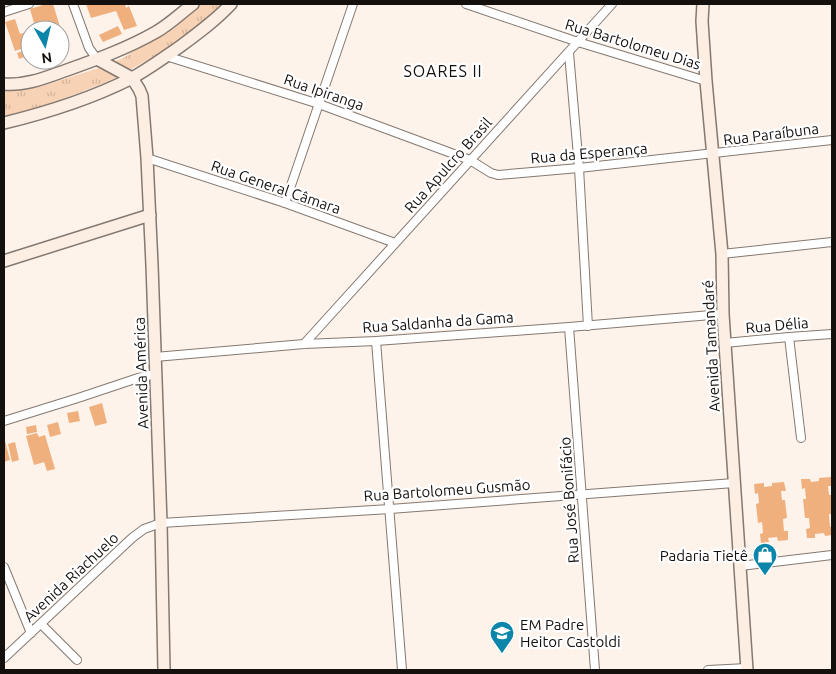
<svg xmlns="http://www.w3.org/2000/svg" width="836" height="674" viewBox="0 0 836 674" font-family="Ubuntu,sans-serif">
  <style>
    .park { fill: url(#park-tufts) }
    .building { fill: #f0b07d }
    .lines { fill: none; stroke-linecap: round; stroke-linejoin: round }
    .street-casing { stroke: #847971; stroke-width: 10 }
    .secondary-casing { stroke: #847971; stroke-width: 14 }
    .street { stroke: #fff; stroke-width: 8 }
    .secondary { stroke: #fdeee3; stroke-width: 11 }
    .labels { text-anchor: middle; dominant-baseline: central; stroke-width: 4.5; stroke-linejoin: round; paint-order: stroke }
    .street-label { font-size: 15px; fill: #14100e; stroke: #fff }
    .poi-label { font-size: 15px; fill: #14100e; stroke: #fff; text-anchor: end }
    .neighbourhood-label { font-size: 16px; letter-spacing: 1px; fill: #14100e; stroke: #fff }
  </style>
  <defs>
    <pattern id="park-tufts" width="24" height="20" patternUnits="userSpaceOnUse" patternTransform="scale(1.25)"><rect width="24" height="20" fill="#f8d2b5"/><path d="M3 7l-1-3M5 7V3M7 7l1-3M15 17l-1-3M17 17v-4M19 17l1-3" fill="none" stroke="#d4b39a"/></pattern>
  </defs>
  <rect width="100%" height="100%" fill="#fef3ea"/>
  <path class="park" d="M199,4H223L217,11L161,53L107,82L39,108L4,117V88L22,89L42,86L102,67L123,58L162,33Z"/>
  <g class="building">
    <path d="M46,4H53L61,30H36L30,9Z"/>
    <path d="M86,4H125L126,8L129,6L137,26L124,30L116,11L91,18Z"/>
    <path d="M15,19L20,34L30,31V42L23,44L24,48L15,51L5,22Z"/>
    <path d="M118,26L122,34L103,42L99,35Z"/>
    <path d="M64,35L68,45L60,47V36Z"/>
    <path d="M26,50L28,56L19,59L17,53Z"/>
    <path d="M102,403L107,423L95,426L89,407Z"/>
    <path d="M78,411L80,421L69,423L67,413Z"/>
    <path d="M58,422L61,434L50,437L47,425Z"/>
    <path d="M36,425L37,432L27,434L26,427Z"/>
    <path d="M37,433L39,437L45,435L55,469L47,471L44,462L34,465L26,436Z"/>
    <path d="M4,437L10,460L4,462Z"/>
    <path d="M15,442L19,460L12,462L8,444Z"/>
    <path d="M831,477L832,486H828L829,495H832V514H829L830,527L832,526V535L825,536L824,533L815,534V538H807L806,529L810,528L809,518H805L803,499H806L805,488L802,489L801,479H810L811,482L819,481V478Z"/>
    <path d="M784,482L786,491H781L782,500H785L787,518L783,519L784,531H788V540L778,541L777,537L768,538L769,542L761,543L760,534L763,533L762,522L758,523L756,504L759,503L758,493L755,494L754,484L764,483V487L772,486V483Z"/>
  </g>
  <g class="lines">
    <defs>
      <g id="street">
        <path d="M73,4L89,48L97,59"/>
        <path d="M466,4L578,42L706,81"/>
        <path d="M4,12L29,4"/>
        <path d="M569,53L579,168L588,326"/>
        <path d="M166,56L319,104L470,160L491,173L498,175L579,168L832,140"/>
        <path d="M147,158L285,203L395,243"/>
        <path d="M285,203L353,4"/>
        <path d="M722,254L832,242"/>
        <path d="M569,327L595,670"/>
        <path d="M789,337L801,438"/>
        <path d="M376,341L402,670"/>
        <path d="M725,343L789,337L832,334"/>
        <path d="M304,344L612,4"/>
        <path d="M155,357L304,344L376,341L569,327L723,314"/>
        <path d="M4,421L78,398L138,378L155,374"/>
        <path d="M740,566L832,555"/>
        <path d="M4,567L31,633"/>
        <path d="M41,624L77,660"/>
        <path d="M4,658L132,538L144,529L161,523L390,509L734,483"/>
        <path d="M708,670L747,668"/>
      </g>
      <g id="secondary">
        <path d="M703,4L702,21L706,81L722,254L723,314L747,670"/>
        <path d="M97,59L132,78L139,89L142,96L147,158L152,265L161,523L164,670"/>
        <path d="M4,84C26,86 47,77 67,70C98,59 128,48 156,32C170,24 181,13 193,4"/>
        <path d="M4,123C45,113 92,98 130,79C147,70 163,58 178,48C197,34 215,21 231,4"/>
        <path d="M4,261L150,215"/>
      </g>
    </defs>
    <use href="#street" class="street-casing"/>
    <use href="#secondary" class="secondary-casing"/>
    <use href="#street" class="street"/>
    <use href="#secondary" class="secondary"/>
  </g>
  <defs>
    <symbol id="shop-pin" viewBox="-11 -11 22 30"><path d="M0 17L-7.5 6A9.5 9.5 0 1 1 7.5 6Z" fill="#0b85a9" stroke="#fff"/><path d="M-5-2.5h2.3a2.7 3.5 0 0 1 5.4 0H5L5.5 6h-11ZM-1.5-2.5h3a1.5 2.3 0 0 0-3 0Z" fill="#fff"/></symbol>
    <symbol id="school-pin" viewBox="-11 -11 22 30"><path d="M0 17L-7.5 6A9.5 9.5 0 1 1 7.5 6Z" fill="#0b85a9" stroke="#fff"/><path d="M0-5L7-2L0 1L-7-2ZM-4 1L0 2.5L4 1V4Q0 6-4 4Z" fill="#fff"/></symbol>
  </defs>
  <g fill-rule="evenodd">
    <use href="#shop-pin" x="751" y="541" width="28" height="38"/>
    <use href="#school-pin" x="488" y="619" width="28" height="38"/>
  </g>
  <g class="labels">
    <g class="street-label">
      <text transform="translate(633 44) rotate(17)">Rua Bartolomeu Dias</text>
      <text transform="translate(324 92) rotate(19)">Rua Ipiranga</text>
      <text transform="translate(771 134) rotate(-7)">Rua Paraíbuna</text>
      <text transform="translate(589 153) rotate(-5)">Rua da Esperança</text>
      <text transform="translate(448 165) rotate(-48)">Rua Apulcro Brasil</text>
      <text transform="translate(276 187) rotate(19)">Rua General Câmara</text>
      <text transform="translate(438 322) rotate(-4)">Rua Saldanha da Gama</text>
      <text transform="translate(777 325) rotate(-5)">Rua Délia</text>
      <text transform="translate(711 346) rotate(-93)">Avenida Tamandaré</text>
      <text transform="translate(141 373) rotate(-92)">Avenida América</text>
      <text transform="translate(447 490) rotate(-4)">Rua Bartolomeu Gusmão</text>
      <text transform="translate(569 500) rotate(-94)">Rua José Bonifácio</text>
      <text transform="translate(71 577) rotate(-43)">Avenida Riachuelo</text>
    </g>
    <g class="poi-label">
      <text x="748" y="555">Padaria Tietê</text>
      <text x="520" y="624" text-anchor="start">EM Padre<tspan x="520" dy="17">Heitor Castoldi</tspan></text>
    </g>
    <g class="neighbourhood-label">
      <text x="443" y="71">SOARES II</text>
    </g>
  </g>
  <rect width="836" height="674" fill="none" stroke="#14100e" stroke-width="10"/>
  <g transform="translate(45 45) rotate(172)"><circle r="24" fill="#ffffff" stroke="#a19f9f"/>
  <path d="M0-4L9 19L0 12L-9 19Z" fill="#0b85a9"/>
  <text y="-8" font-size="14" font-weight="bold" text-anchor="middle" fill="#14100e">N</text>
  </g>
</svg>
